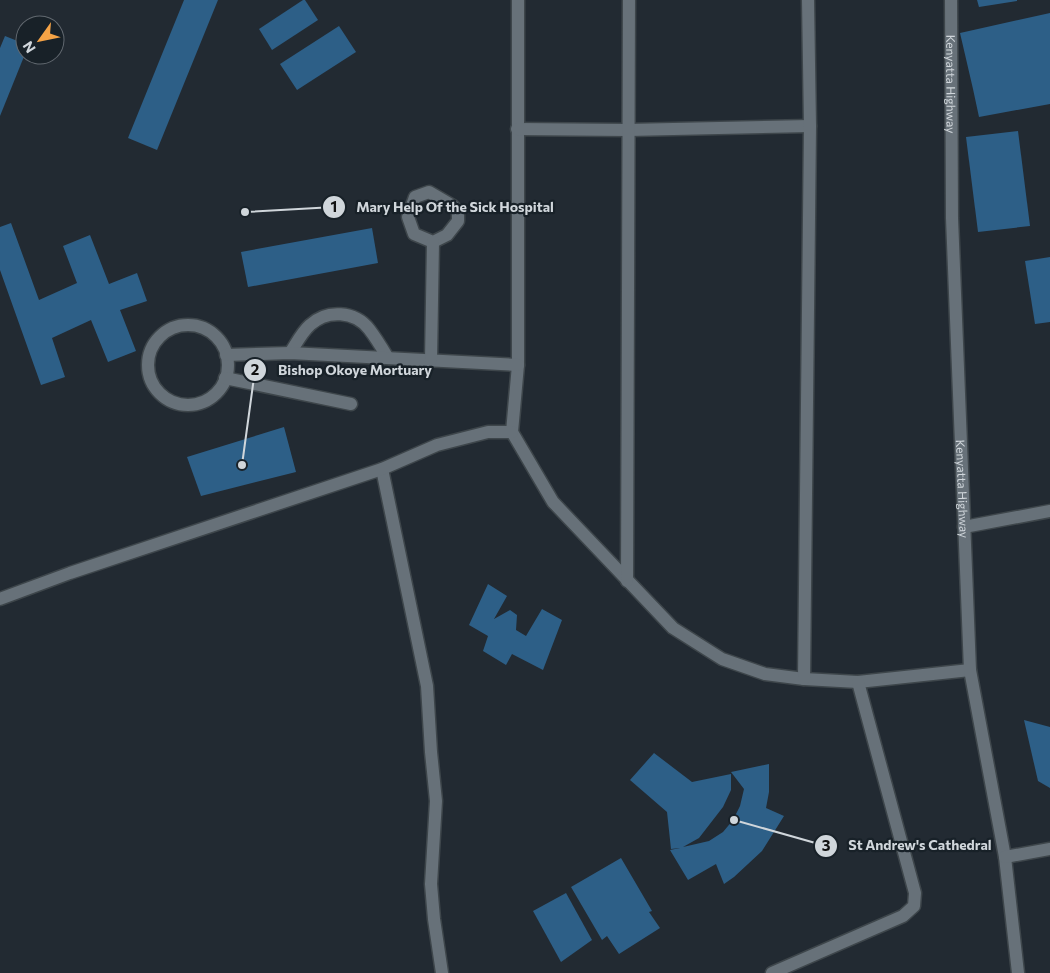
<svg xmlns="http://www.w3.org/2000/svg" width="1050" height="973" viewBox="0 0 1050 973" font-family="Commissioner,sans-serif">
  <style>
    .building { fill: #2d5f87 }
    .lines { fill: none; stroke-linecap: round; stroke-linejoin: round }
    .minor-casing { stroke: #3e464b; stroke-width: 15 }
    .minor { stroke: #677179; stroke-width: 12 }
    .labels { text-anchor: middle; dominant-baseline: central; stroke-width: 4.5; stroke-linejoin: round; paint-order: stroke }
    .street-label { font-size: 12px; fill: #d0d6db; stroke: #182128 }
    .leader { fill: none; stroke: #d0d6db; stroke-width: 2 }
    .callout-dot { fill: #d0d6db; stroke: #182128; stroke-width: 2 }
    .mark-label { font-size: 15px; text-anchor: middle; font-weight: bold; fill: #111 }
    .callout-label { font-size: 14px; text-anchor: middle; font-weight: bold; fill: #d0d6db; stroke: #182128; stroke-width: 4.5; stroke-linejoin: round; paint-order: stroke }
  </style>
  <rect width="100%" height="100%" fill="#222a32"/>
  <g class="building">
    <path d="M184,0H218L157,150L128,138Z"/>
    <path d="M303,0H305L318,20L272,50L259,29Z"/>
    <path d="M977,0H1017V1L979,7Z"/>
    <path d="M1050,13V104L979,117L973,89L960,33Z"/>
    <path d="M339,26L356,52L297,90L280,64Z"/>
    <path d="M5,36L25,44V54L0,116V48Z"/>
    <path d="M1018,131L1030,226L978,232L966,137Z"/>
    <path d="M11,223L39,300L77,283L63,246L90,235L109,284L137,273L147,301L120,310L136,351L108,362L91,320L52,338L65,377L41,385L0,270V227Z"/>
    <path d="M372,228L378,263L248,287L241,252Z"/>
    <path d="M1050,257V322L1035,324L1025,261Z"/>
    <path d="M284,427L296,472L201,496L187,457Z"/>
    <path d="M488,584L507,596L494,619L510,610L517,615L516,630L526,636L542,609L562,620L543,670L512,654L506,665L483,651L488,636L469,625Z"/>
    <path d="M1024,720L1050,727V788L1038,781Z"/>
    <path d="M654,753L692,782L731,774V790L723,807L699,838L683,847L709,841L723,832L733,820L740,806L744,789L731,772L769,764V792L766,808L784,816L762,851L734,877L724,884L716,864L688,880L670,850L680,848L671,849L667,812L630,780Z"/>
    <path d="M621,858L652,911L649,912L660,928L619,954L607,936L602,940L571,887Z"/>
    <path d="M566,893L592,940L561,962L533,911Z"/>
  </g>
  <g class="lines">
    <defs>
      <g id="minor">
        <path d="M518,0V365L512,432L553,502L673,628L722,659L765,674L804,679L858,682L970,670"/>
        <path id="s1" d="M951,0L952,218L970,670L1005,857L1018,973"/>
        <path d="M517,129L628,130L810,126"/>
        <path d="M429,192L453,206L458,212V221L447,235L433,242L414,234L408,217L415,197Z"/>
        <circle cx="188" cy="365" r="40"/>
        <path d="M290,353C296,344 302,332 310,325C327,309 355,311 369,329C376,338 382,348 388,358"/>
        <path d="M226,355L290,353L518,365"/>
        <path d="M431,360L433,242"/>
        <path d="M225,378L351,404"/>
        <path d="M382,469L427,686L431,752L436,801L431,884L434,919L442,973"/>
        <path d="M964,527L1050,511"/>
        <path d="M627,581L629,0"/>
        <path d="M0,599L70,573L382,469L437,445L488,432H512"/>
        <path d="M804,679L810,126L808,0"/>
        <path d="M1005,857L1050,849"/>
        <path d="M772,973L903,916L914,906L915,893L858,682"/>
      </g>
    </defs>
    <use href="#minor" class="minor-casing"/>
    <use href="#minor" class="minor"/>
  </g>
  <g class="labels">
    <g class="street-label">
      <text stroke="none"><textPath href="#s1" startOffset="84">Kenyatta Highway</textPath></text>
      <text stroke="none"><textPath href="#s1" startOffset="489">Kenyatta Highway</textPath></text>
    </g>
  </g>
  <path class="leader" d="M245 212L334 207M242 465L255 370M734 820L826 846"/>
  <g class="callout-dot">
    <circle cx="245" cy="212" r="5"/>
    <circle cx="242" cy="465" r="5"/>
    <circle cx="734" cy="820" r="5"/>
    <circle cx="334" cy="207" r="12"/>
    <circle cx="255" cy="370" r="12"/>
    <circle cx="826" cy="846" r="12"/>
  </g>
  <g class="mark-label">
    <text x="334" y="212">1</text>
    <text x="255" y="375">2</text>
    <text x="826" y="851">3</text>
  </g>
  <g class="callout-label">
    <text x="455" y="212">Mary Help Of the Sick Hospital</text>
    <text x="355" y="375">Bishop Okoye Mortuary</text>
    <text x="920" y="850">St Andrew's Cathedral</text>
  </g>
  <g transform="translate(40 40) rotate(237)"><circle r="24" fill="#182128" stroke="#626970"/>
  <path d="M0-4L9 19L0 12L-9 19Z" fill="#f5a346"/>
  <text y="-8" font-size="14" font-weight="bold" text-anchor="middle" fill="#d0d6db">N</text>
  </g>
</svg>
